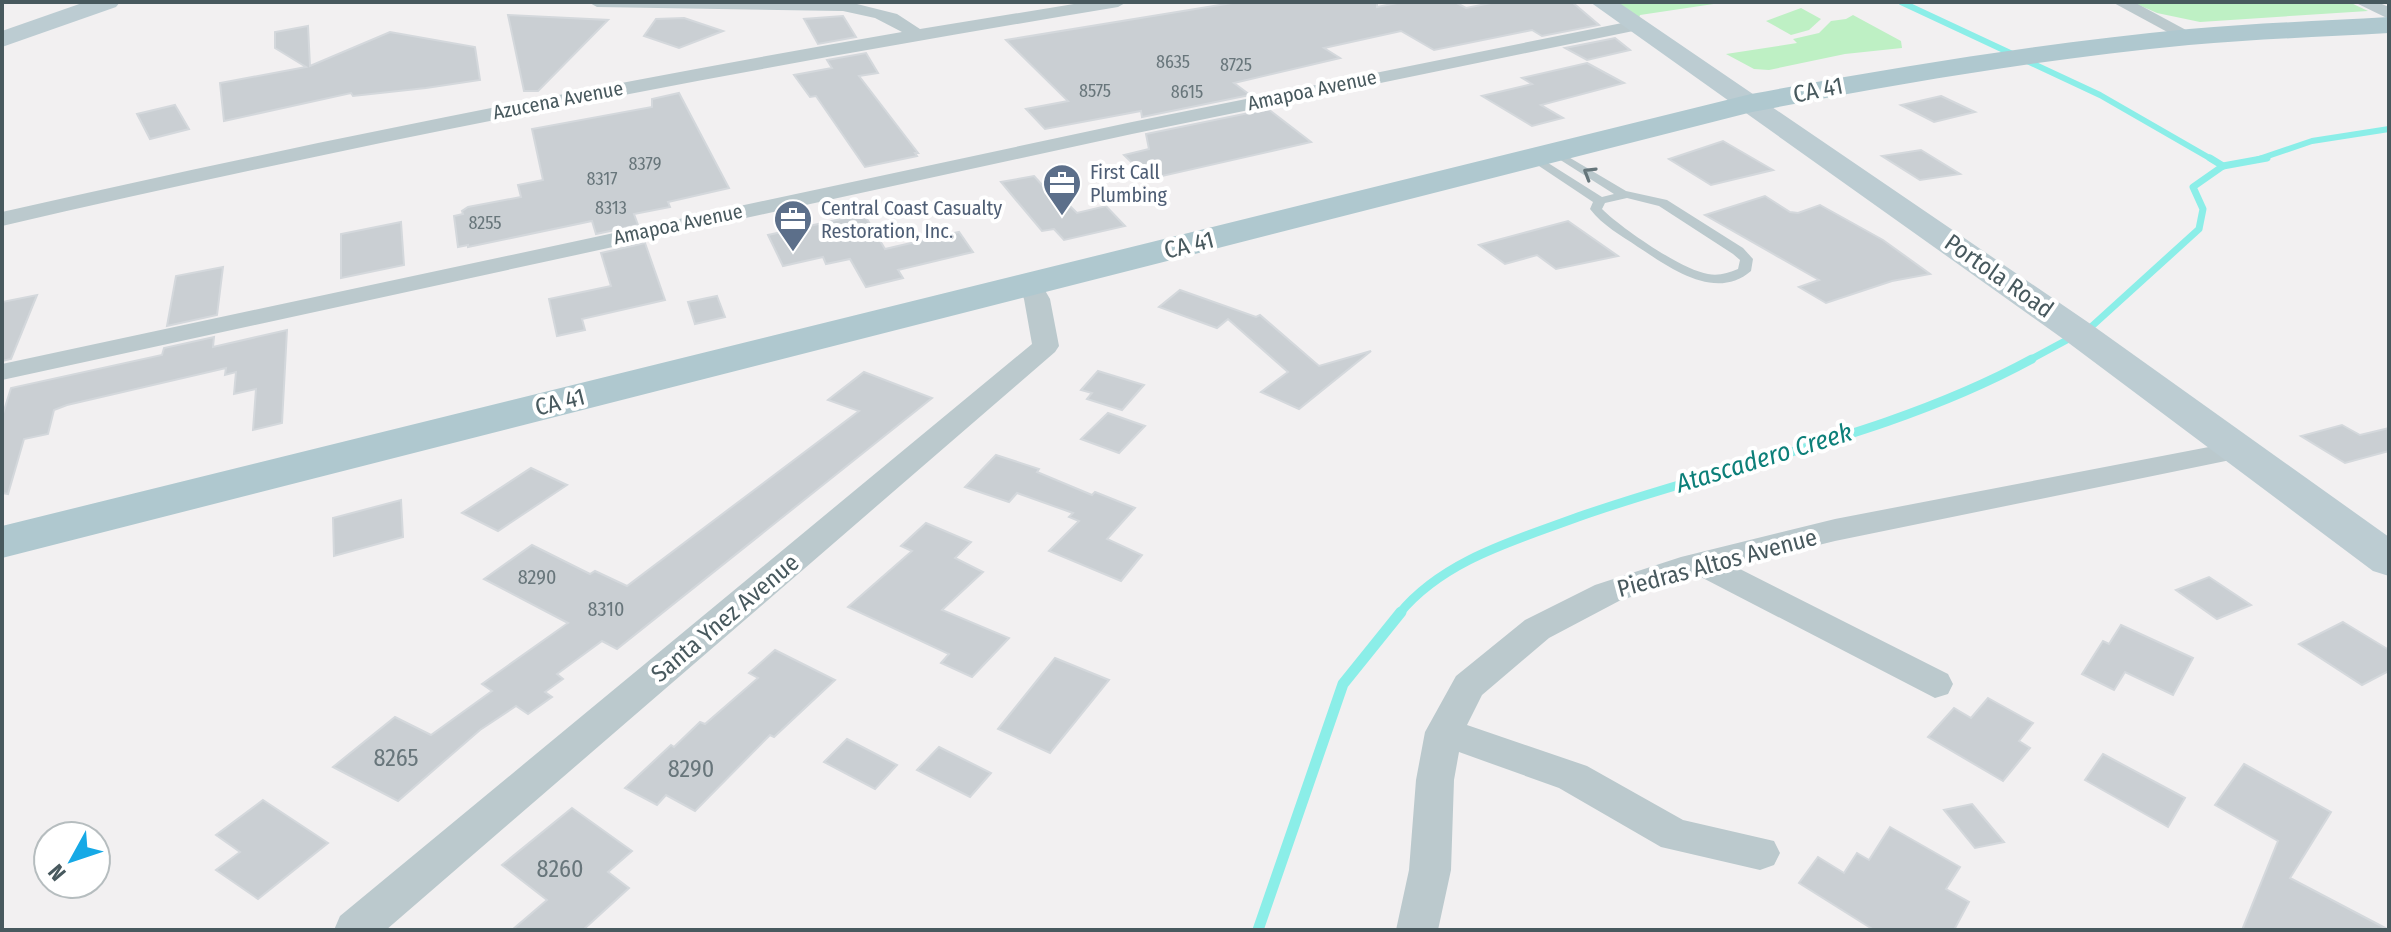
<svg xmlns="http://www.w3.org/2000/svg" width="2391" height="932" viewBox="0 0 2391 932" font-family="'Fira Sans Condensed',sans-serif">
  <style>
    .green { fill: #bef0c4 }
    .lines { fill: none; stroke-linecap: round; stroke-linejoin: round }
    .stream-far3 { stroke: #8beee8; stroke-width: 6 }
    .stream-far2 { stroke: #8beee8; stroke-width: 7 }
    .stream-far1 { stroke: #8beee8; stroke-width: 9 }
    .stream { stroke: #8beee8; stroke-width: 11 }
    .building { fill: #cacfd3; stroke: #d4d8dc; stroke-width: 2 }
    .lane { fill: #bbc9cd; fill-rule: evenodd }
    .street { fill: #bbc9cd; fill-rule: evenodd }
    .secondary { fill: #bcccd2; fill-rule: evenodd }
    .primary { fill: #afc8cf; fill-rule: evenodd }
    .oneway { stroke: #65757a }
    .labels { text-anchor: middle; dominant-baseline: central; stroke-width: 8; stroke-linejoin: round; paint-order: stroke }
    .far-number-label { font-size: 18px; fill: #68767b }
    .far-street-label { font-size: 20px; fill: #48595e; stroke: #fff }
    .far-service-label { font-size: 20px; fill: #4e5e75; stroke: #fff; text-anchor: start }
    .number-label { font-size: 20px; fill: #68767b }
    .street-label { font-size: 24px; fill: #48595e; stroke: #fff }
    .near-number-label { font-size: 24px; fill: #68767b }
    .water-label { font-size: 26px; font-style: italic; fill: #0c7f79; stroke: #fff }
  </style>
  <rect width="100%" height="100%" fill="#f2f0f1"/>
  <g class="green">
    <path d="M1601,2H1727L1640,15L1637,25Z"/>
    <path d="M2132,2H2349L2368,11L2200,22L2157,13Z"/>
    <path d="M1801,8L1821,19L1809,30L1791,35L1766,21Z"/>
    <path d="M1853,15L1901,41L1902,48L1845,54L1769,70L1754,69L1726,54L1797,43L1793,39L1819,33L1831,21L1846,19Z"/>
  </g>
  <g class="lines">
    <g class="stream-far3">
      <path d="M1901,2L2100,95L2213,160"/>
      <path d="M2256,160L2312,141L2389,129"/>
    </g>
    <g class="stream-far2">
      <path d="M2210,158L2223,166"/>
      <path d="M2028,361L2091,327L2199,229L2203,209L2193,187L2223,166L2267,158"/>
    </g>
    <path class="stream-far1" d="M1399,614C1443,560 1516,540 1578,517C1728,464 1891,436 2032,359"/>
    <path class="stream" d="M1258,930L1343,684L1401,612"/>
  </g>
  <g class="building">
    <path d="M1238,2H1377V7L1402,2H1455L1466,8L1496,2H1572L1599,25L1542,36L1532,30L1434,50L1401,31L1324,48L1340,58L1234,83L1250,95L1142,117L1141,111L1045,129L1026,109L1068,101L1006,40Z"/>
    <path d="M508,15L608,20L538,91H524Z"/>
    <path d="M843,16L856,37L818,44L804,19Z"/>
    <path d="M684,18L723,31L679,48L644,36L656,19Z"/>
    <path d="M308,26L310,66L390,32L475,47L480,80L426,88L353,96L351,93L224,121L220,83L306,67L275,48V32Z"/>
    <path d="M1615,38L1630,50L1587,60L1565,48Z"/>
    <path d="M866,53L878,73L859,76L918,153H915L917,156L865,167L816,96L810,97L794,75L832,68L827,60Z"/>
    <path d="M1587,63L1624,83L1541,105L1563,118L1532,126L1482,96L1532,84L1522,78Z"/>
    <path d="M679,93L729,188L668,202L670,207L634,214L638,225L596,234L592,221L468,247V245L458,247L454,216L463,214L462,211L468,207L521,197L518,185L543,180L532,129L652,107V99Z"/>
    <path d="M1941,96L1975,112L1934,122L1901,105Z"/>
    <path d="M175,105L189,129L150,139L137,114Z"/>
    <path d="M1268,109L1311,142L1149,179L1124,155L1149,149L1146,134Z"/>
    <path d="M1723,141L1773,170L1711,185L1669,159Z"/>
    <path d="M1921,150L1960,174L1920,180L1882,156Z"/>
    <path d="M1034,176L1062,207L1070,206L1077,213L1106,206L1125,226L1064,240L1054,229L1042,231L1001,182Z"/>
    <path d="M1765,196L1790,212L1798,213L1820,205L1883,240L1930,274L1892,281L1826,303L1799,287L1819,280L1705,215Z"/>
    <path d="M864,214L885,249L959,232L973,252L898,270L903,278L866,287L850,259L826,264L823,257L783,266L768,235Z"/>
    <path d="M1568,221L1618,256L1556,269L1537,255L1505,264L1479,245Z"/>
    <path d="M401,222L404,265L341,278V234Z"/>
    <path d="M645,243L665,300L582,319L585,330L557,336L549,299L611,286L601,253Z"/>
    <path d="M223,267L217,315L167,326L176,276Z"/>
    <path d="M1180,290L1256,317L1260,315L1319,366L1371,351L1299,409L1261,392L1288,372L1228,319L1217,328L1159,307Z"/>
    <path d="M37,295L11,359L2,361V302Z"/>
    <path d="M717,296L725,317L695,324L688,302Z"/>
    <path d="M287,330L282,423L253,430L256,389L234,394L236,372L225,375L226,368L67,405L54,410L48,434L24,439L8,494L2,493V417L11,388L162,355L164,348L214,337L213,347Z"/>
    <path d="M1098,371L1144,385L1122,410L1087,399L1092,393L1081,390Z"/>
    <path d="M864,372L932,398L617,649L602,641L557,674L563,679L545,692L552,697L528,714L516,706L480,730L398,801L333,767L395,717L431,735L492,691L482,684L568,623L484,579L532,545L590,574L595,571L627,586L859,411L828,400Z"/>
    <path d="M1108,413L1145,426L1119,453L1081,439Z"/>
    <path d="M2342,425L2360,435L2389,428V451L2345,463L2301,436Z"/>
    <path d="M996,455L1039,469L1037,472L1092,495L1095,492L1135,508L1107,539L1142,555L1121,581L1049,551L1079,521L1069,517L1073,513L1017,493L1009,502L965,487Z"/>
    <path d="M531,468L567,485L498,531L462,513Z"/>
    <path d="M401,500L403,537L334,556L333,518Z"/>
    <path d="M926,523L971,542L955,558L983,572L942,610L1009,638L972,677L941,663L949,654L848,607L912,551L901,546Z"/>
    <path d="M2209,577L2251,605L2217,619L2176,590Z"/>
    <path d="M2343,622L2389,650V671L2362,685L2299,644Z"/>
    <path d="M2121,625L2193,658L2173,695L2125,672L2114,690L2082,674L2103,641L2109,644Z"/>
    <path d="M775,650L835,680L774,737L770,735L695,811L666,795L657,805L625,788L671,745L674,747L700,722L705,724L758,678L749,673Z"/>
    <path d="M1055,658L1109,680L1050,753L998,729Z"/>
    <path d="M1988,698L2033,723L2019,741L2030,748L2003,781L1928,737L1954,708L1971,718Z"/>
    <path d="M847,739L897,765L875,789L824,762Z"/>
    <path d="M939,747L991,773L970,797L917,770Z"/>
    <path d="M2103,754L2185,798L2168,827L2085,780Z"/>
    <path d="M2244,764L2331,812L2290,878L2389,930H2242L2278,841L2215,805Z"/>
    <path d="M263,800L328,843L258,899L216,870L240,852L216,835Z"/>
    <path d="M1972,804L2004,842L1975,848L1944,810Z"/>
    <path d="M572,808L632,851L608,872L629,888L583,930H512L547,900L502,865Z"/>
    <path d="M1890,827L1960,867L1946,889L1969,902L1954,930H1874L1799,883L1818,857L1844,873L1857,853L1869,860Z"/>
  </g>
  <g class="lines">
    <path class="lane" d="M1555,149L1626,191L1667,200L1743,248L1753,259L1751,271C1715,302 1669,267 1638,247C1621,235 1603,226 1590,209L1593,202L1527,158L1537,156L1602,197L1614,194L1551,154L1549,152ZM1627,198L1659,206L1733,254L1740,260L1738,269C1728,273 1719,276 1708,274C1682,270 1621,228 1602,209L1605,203Z"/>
    <g class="street">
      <path d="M588,2H849L897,14L920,29L1086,2H1127L1118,7C744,69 372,140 2,226V212C301,144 601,84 902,32L875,18L843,11L597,7Z"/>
      <path d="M2112,2H2134L2199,37L2190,42L2184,41Z"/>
      <path d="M2354,2H2377L2389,7V19Z"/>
      <path d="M1637,20L1646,25L1643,29L1132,134L2,380V364L1132,122Z"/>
      <path d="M1030,278L1039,280L1050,299L1059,346L1055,352L386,930H334L340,916L1032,344L1024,299L1018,285L1021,280Z"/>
      <path d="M2240,441L2250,444L2255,450L2250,456L1835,541L1734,566L1948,674L1953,684L1948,694L1935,698L1697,575L1619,601L1549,638L1482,695L1467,725L1587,766L1683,820L1774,841L1780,853L1774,865L1760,870L1661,847L1559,788L1459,752L1454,780L1451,870L1438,930H1396L1409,870L1416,780L1425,732L1456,676L1525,620L1595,585L1681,557L1835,519Z"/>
    </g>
    <g class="secondary">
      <path d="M85,2H120L116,7L2,47V31Z"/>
      <path d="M1590,2H1618L2092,325L2389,537V576L2373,571L2066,341Z"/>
    </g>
    <path class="primary" d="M2389,17V33C2322,37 2256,39 2189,45C2042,59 1897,84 1752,112L2,558V526L1751,94C1896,67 2042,43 2189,29C2256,23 2322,21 2389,17Z"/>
  </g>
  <defs><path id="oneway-chevron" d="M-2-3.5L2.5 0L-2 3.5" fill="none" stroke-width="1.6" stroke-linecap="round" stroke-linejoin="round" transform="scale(2)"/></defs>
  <use class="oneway" href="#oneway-chevron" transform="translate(1589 173) rotate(-149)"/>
  <defs>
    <symbol id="office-pin" viewBox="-11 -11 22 30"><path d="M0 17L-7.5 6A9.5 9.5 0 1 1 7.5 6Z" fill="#5c6f8a" stroke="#fff"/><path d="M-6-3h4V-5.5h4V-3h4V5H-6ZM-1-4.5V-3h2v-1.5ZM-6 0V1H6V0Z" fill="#fff"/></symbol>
  </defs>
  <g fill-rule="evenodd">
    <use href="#office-pin" x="1040" y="161" width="44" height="60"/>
    <use href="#office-pin" x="771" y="197" width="44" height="60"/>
  </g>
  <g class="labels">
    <g class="far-number-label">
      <text x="1173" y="62">8635</text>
      <text x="1236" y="65">8725</text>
      <text x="1095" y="91">8575</text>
      <text x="1187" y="92">8615</text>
      <text x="645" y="164">8379</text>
      <text x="602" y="179">8317</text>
      <text x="611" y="208">8313</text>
      <text x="485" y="223">8255</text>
    </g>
    <g class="far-street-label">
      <text transform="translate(1312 90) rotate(-12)">Amapoa Avenue</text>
      <text transform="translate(558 100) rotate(-11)">Azucena Avenue</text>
      <text transform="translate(678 224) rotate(-12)">Amapoa Avenue</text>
    </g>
    <g class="far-service-label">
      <text x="1090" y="172">First Call<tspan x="1090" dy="23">Plumbing</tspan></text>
      <text x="821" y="208">Central Coast Casualty<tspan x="821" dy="23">Restoration, Inc.</tspan></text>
    </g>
    <g class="number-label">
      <text x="537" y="577">8290</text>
      <text x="606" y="609">8310</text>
    </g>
    <g class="street-label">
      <text transform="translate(1818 90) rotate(-11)">CA 41</text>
      <text transform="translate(1189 245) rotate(-14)">CA 41</text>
      <text transform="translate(1999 276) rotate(35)">Portola Road</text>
      <text transform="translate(560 402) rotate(-14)">CA 41</text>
      <text transform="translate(1717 563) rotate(-15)">Piedras Altos Avenue</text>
      <text transform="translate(725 618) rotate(-40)">Santa Ynez Avenue</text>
    </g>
    <g class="near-number-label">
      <text x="396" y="758">8265</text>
      <text x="691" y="769">8290</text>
      <text x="560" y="869">8260</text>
    </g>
    <g class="water-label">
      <text transform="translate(1764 458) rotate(-17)">Atascadero Creek</text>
    </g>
  </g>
  <rect width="2391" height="932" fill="none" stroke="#48595e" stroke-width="8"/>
  <g transform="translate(72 860) rotate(230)"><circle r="38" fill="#ffffff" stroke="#b6bdbf" stroke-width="2"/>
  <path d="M0-6L14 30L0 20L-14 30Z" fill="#16a9e6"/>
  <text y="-12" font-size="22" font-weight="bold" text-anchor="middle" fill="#48595e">N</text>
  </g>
</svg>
